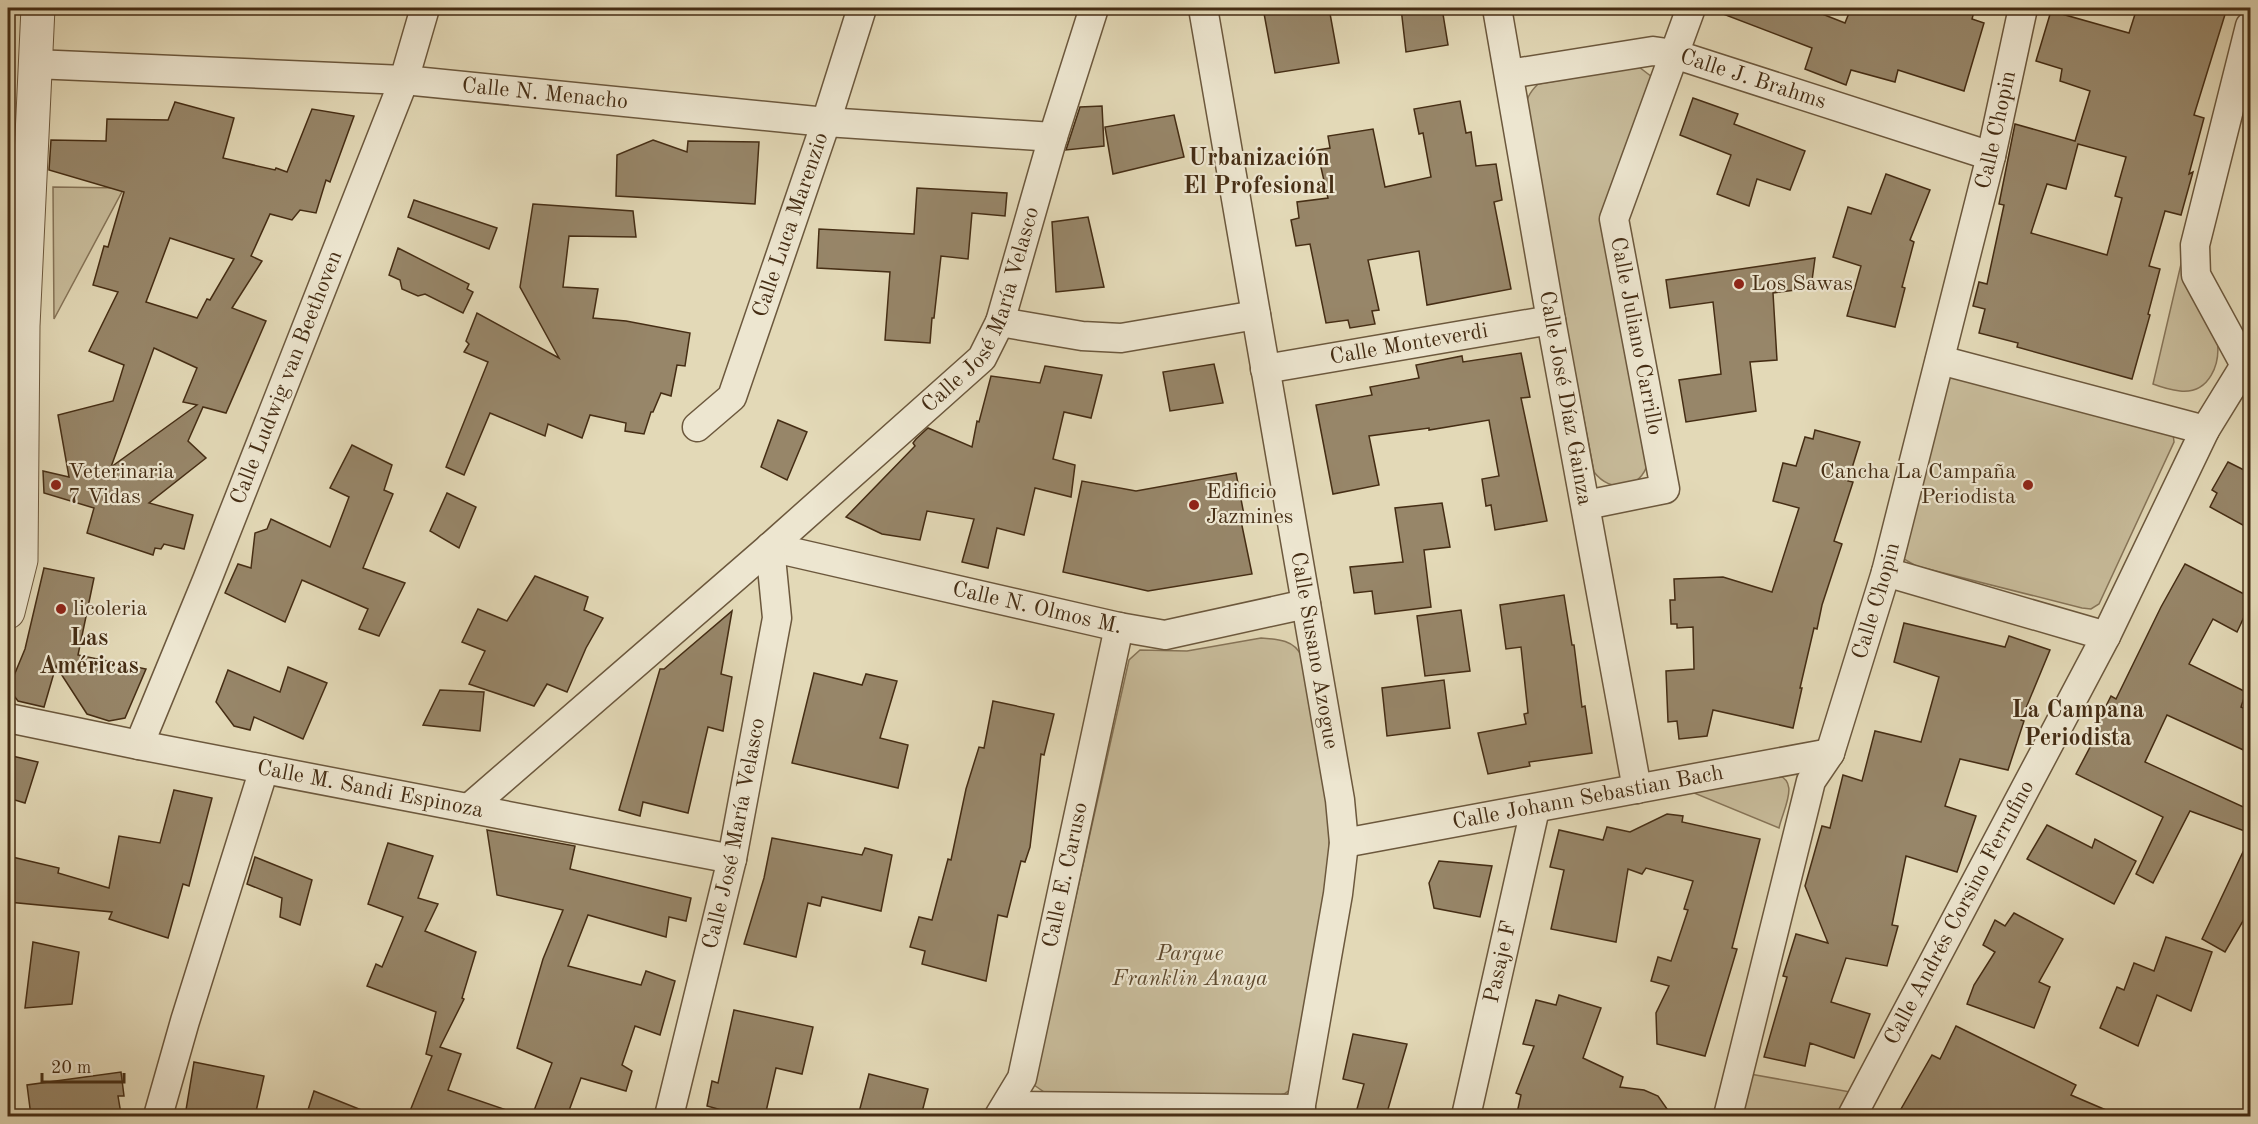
<svg xmlns="http://www.w3.org/2000/svg" width="2258" height="1124" viewBox="0 0 2258 1124" font-family="'Old Standard TT',serif">
  <style>
    .green { fill: #c8bc9b; stroke: #867458; stroke-width: 1.5 }
    .building { fill: #978669; stroke: #452d14; stroke-width: 1.5; fill-rule: evenodd }
    .lines { fill: none; stroke-linecap: round; stroke-linejoin: round }
    .minor-casing { stroke: #6c583d; stroke-width: 31 }
    .tertiary-casing { stroke: #6c583d; stroke-width: 35 }
    .minor { stroke: #ede6d0; stroke-width: 28 }
    .tertiary { stroke: #ede6d0; stroke-width: 33 }
    .poi-dot { fill: #8f2418; stroke: #ede6d0; stroke-width: 2 }
    .labels { text-anchor: middle; dominant-baseline: central; stroke-width: 4.5; stroke-linejoin: round; paint-order: stroke }
    .street-label { font-size: 22px; fill: #452d14; stroke: #ede6d0 }
    .poi-label { font-size: 22px; fill: #452d14; stroke: #ede6d0; text-anchor: start }
    .park-label { font-size: 22px; font-style: italic; fill: #5f4a2f; stroke: #ede6d0 }
    .neighbourhood-label { font-size: 24px; font-weight: bold; fill: #452d14; stroke: #ede6d0 }
  </style>
  <rect width="100%" height="100%" fill="#e3d9b7"/>
  <filter id="stains"><feTurbulence type="fractalNoise" baseFrequency=".00333" numOctaves="4"/><feColorMatrix values="0 0 0 0 .2 0 0 0 0 .09 0 0 0 0 .02 0 0 0 .5 -.17"/></filter>
  <radialGradient id="worn" r=".72"><stop offset=".6" stop-color="#630" stop-opacity="0"/><stop offset="1" stop-color="#630" stop-opacity=".3"/></radialGradient>
  <g class="green">
    <path d="M1639,67L1652,77L1602,224L1648,463C1640,490 1611,494 1594,472L1525,112C1526,99 1529,93 1538,84Z"/>
    <path d="M53,187L124,188L54,319Z"/>
    <path d="M2185,247L2217,339C2221,363 2210,394 2180,391C2171,390 2161,387 2153,384Z"/>
    <path d="M1954,375L2173,433L2174,442L2099,604L2091,609L2082,608L1916,566L1904,559L1948,378Z"/>
    <path d="M1261,638C1278,639 1295,640 1302,657L1328,800L1333,874L1291,1089L1284,1094L1276,1096L1047,1094L1034,1085L1037,1070L1129,660L1140,650L1187,651Z"/>
    <path d="M1772,773C1802,779 1784,806 1779,828L1694,793Z"/>
    <path d="M1750,1074L1856,1093L1843,1116H1738Z"/>
  </g>
  <g class="building">
    <path d="M1263,8H1329L1339,63L1275,73Z"/>
    <path d="M1401,8H1442L1448,45L1406,52Z"/>
    <path d="M1710,8H1807L1845,23L1851,8H1975L1972,19L1984,23L1964,91L1898,70L1895,82L1851,70L1846,85L1805,69L1812,48L1710,9Z"/>
    <path d="M2137,8H2227L2194,115L2204,118L2189,174L2193,172L2181,215L2165,211L2149,266L2160,269L2148,314L2150,315L2132,379L2017,347L2018,343L1979,333L1985,309L1973,306L1979,282L1987,284L2004,205L1999,204L2015,124L2075,141L2090,91L2060,81L2062,69L2036,61L2051,11L2129,33ZM2078,144L2126,157L2115,196L2122,198L2107,255L2031,233L2047,184L2066,189Z"/>
    <path d="M1693,98L1738,114L1734,124L1805,151L1790,190L1757,179L1749,206L1717,194L1731,155L1680,135Z"/>
    <path d="M1460,101L1466,133L1471,132L1476,166L1496,164L1502,200L1494,202L1511,289L1427,305L1419,251L1368,260L1379,310L1372,311L1375,324L1350,328L1348,320L1326,323L1310,244L1296,246L1291,220L1299,218L1297,202L1328,198L1317,150L1330,148L1328,136L1373,129L1385,187L1431,177L1423,133L1419,134L1414,109Z"/>
    <path d="M175,102L234,118L223,158L275,170L276,168L287,172L312,109L354,116L330,182L326,180L316,213L300,210L292,220L270,214L251,256L262,261L232,308L266,321L226,413L203,407L188,441L206,458L149,503L193,515L184,549L164,544L161,549L155,548L153,555L87,533L94,508L44,493L43,471L69,477L58,415L113,401L124,365L89,351L118,292L93,285L104,246L108,247L124,192L49,170L51,140L106,141L107,119L168,120ZM170,238L234,259L210,300L207,299L197,318L146,302ZM154,348L197,368L183,402L197,405L111,467Z"/>
    <path d="M1102,106L1104,146L1066,150L1080,107Z"/>
    <path d="M1174,115L1184,157L1113,174L1105,127Z"/>
    <path d="M653,140L687,152L688,141L759,142L755,204L616,196L617,155Z"/>
    <path d="M1886,174L1930,190L1910,240L1914,242L1902,287L1905,288L1895,327L1847,316L1861,266L1833,257L1848,207L1871,214Z"/>
    <path d="M917,188L1007,193L1005,216L972,213L968,259L941,256L934,318H932L930,343L885,340L890,272L817,268L819,229L914,234Z"/>
    <path d="M414,200L497,228L489,249L408,217Z"/>
    <path d="M533,204L633,211L636,237L569,236L563,287L598,289L593,318L626,321L690,333L685,366L677,365L671,396L661,393L653,412H651L644,434L625,431L626,423L590,415L582,438L548,424L545,436L490,413L464,475L446,467L488,362L464,352L469,344L466,341L477,313L559,358L520,287Z"/>
    <path d="M1088,217L1104,287L1056,292L1052,222Z"/>
    <path d="M398,248L469,284L467,289L473,292L463,313L425,294L418,296L402,289L400,280L389,275Z"/>
    <path d="M1815,258L1811,288L1773,293L1777,360L1750,362L1756,411L1686,422L1679,380L1721,374L1713,302L1670,308L1666,280Z"/>
    <path d="M1521,353L1530,397L1521,398L1547,521L1495,530L1491,505L1486,506L1482,479L1499,476L1489,420L1429,430V428L1369,436L1379,485L1333,494L1316,405L1372,395L1370,387L1419,378L1416,365L1462,356L1463,362Z"/>
    <path d="M1214,364L1223,403L1170,411L1163,372Z"/>
    <path d="M1045,366L1102,375L1091,418L1064,412L1053,459L1075,465L1071,497L1035,488L1024,535L997,528L988,568L962,562L974,519L927,511L920,540L882,534L846,517L915,446L913,443L916,439L928,428L972,447L977,421L979,422L991,376L1040,383Z"/>
    <path d="M778,420L807,432L787,480L761,467Z"/>
    <path d="M1815,430L1860,442L1848,481L1853,482L1834,541L1842,544L1822,605L1817,629L1814,628L1800,688H1802L1793,728L1713,710L1707,736L1679,739L1677,721L1668,722L1666,671L1694,669L1693,627L1677,628V624H1671L1670,600H1675L1674,579L1723,577L1772,592L1799,508L1773,501L1783,463L1796,466L1805,437L1813,439Z"/>
    <path d="M352,445L392,465L384,490L393,494L363,568L405,583L379,636L359,629L368,609L302,580L285,622L225,593L238,564L251,568L255,533L267,529L271,519L330,547L349,497L330,488Z"/>
    <path d="M2228,462L2250,473V529L2210,507L2217,493L2212,490Z"/>
    <path d="M1236,473L1245,520L1241,521L1252,574L1148,591L1063,572L1082,481L1136,491Z"/>
    <path d="M447,493L476,507L459,548L430,531Z"/>
    <path d="M1442,503L1450,547L1424,550L1431,607L1375,614L1372,591L1354,593L1350,567L1403,562L1395,508Z"/>
    <path d="M2185,564L2250,597V604L2237,632L2213,619L2189,664L2246,692L2241,707L2250,711V753L2167,715L2145,762L2250,810V833L2190,811L2153,883L2136,874L2163,817L2076,774L2100,728L2096,726L2111,696L2116,699L2161,607Z"/>
    <path d="M44,568L94,578L78,655L146,669L125,718L109,721L87,714L56,666L44,707L18,701L11,692L13,678L25,649Z"/>
    <path d="M535,576L588,597L584,610L603,618L586,648L567,692L547,684L534,706L469,684L485,651L462,642L478,609L507,621Z"/>
    <path d="M1564,595L1572,645H1574L1582,707L1585,706L1592,753L1529,762L1530,766L1488,774L1478,733L1526,724L1524,714L1528,713L1521,647L1506,649L1500,605Z"/>
    <path d="M1461,610L1470,671L1425,676L1417,616Z"/>
    <path d="M732,611L721,674L732,677L723,731L708,727L688,813L643,802L640,816L619,810L660,669H664Z"/>
    <path d="M1904,623L2005,647L2009,636L2050,650L2021,720L2024,721L2008,770L1960,759L1945,806L1976,816L1957,872L1906,856L1892,925L1898,926L1887,966L1846,958L1831,1002L1870,1014L1854,1058L1810,1043L1805,1066L1764,1057L1787,977L1783,976L1796,934L1828,943L1805,886L1822,826L1830,828L1843,775L1862,781L1875,731L1921,742L1939,677L1894,662Z"/>
    <path d="M288,667L327,683L303,739L254,717L250,730L234,726L216,702L228,670L280,692Z"/>
    <path d="M814,673L862,685L866,674L897,681L880,738L908,745L898,788L792,763Z"/>
    <path d="M1444,680L1450,728L1387,736L1382,688Z"/>
    <path d="M440,690L484,692L480,731L423,725Z"/>
    <path d="M993,701L1054,714L1044,755L1041,754L1030,847L1025,862L1021,861L1007,917L998,915L986,981L922,964L925,951L910,947L919,917L932,920L948,859L951,860L966,789L979,747L984,748Z"/>
    <path d="M8,755L38,762L25,803L8,798Z"/>
    <path d="M174,790L212,798L189,886L183,884L168,938L109,919L112,912L8,902V856L59,868L58,873L109,888L119,836L160,843Z"/>
    <path d="M1667,814L1683,816L1682,822L1760,839L1732,948L1737,949L1705,1056L1657,1044L1656,1013L1669,986L1651,981L1658,957L1671,961L1688,910L1684,909L1693,881L1646,868L1642,874L1628,869L1616,942L1551,929L1564,870L1550,867L1559,830L1603,840L1607,827L1630,832Z"/>
    <path d="M2047,825L2092,848L2095,839L2136,861L2114,904L2027,859Z"/>
    <path d="M487,830L575,846L570,869L691,898L686,921L669,917L666,937L588,915L568,966L641,985L646,971L675,981L660,1035L635,1026L622,1065L632,1071L626,1091L581,1078L567,1116H532L552,1063L517,1048L543,959L563,910L497,895Z"/>
    <path d="M2250,837V909L2225,952L2202,939Z"/>
    <path d="M772,838L862,855L865,848L892,855L881,911L822,897L820,906L808,903L796,957L744,944L764,878Z"/>
    <path d="M388,843L433,856L418,898L438,904L425,931L476,952L462,998L464,999L440,1047L461,1054L448,1090L515,1113L514,1116H408L432,1056L426,1054L436,1012L367,986L376,964L382,967L403,917L368,904Z"/>
    <path d="M255,857L312,880L300,925L280,917L282,898L247,884Z"/>
    <path d="M1439,861L1492,866L1480,917L1434,908L1429,883Z"/>
    <path d="M2014,913L2063,939L2039,982L2050,987L2034,1028L1967,1004L1974,985L1995,952L1983,945L1995,920L2005,926Z"/>
    <path d="M2166,937L2212,952L2191,1011L2157,995L2138,1046L2100,1028L2117,987L2124,990L2134,963L2154,971Z"/>
    <path d="M33,942L79,952L72,1004L25,1008Z"/>
    <path d="M1559,995L1601,1008L1583,1058L1623,1077L1620,1087L1644,1090L1658,1096L1672,1116H1529L1517,1113L1521,1095L1516,1093L1534,1046L1523,1044L1536,1000L1556,1005Z"/>
    <path d="M734,1010L813,1027L802,1074L776,1068L765,1116H743L707,1106L712,1081L718,1083Z"/>
    <path d="M1956,1026L2076,1085L2071,1095L2120,1116H1897L1932,1055L1940,1059Z"/>
    <path d="M1353,1034L1407,1044L1386,1116H1355L1364,1084L1343,1079Z"/>
    <path d="M194,1062L264,1076L255,1116H185Z"/>
    <path d="M121,1072L124,1096H118L121,1114L101,1116H31L27,1085Z"/>
    <path d="M869,1074L928,1089L921,1116H858Z"/>
    <path d="M314,1091L374,1115V1116H306Z"/>
  </g>
  <g class="lines">
    <defs>
      <g id="minor">
        <path id="s1" d="M1203,8L1340,800L1344,843L1338,894L1299,1116"/>
        <path id="s2" d="M1497,8L1551,320L1637,789"/>
        <path id="s3" d="M34,64L404,80L826,122L1053,137"/>
        <path id="s4" d="M1509,74L1653,51L1674,54L1991,156"/>
        <path d="M1000,322L1082,336L1121,338L1256,315"/>
        <path d="M1940,360L2205,430"/>
        <path d="M2245,365L2196,275L2195,245L2250,26"/>
        <path id="s5" d="M1265,369L1551,320"/>
        <path id="s6" d="M697,427L732,397L826,122L862,8"/>
        <path d="M1586,505L1665,489L1614,219L1691,8"/>
        <path id="s7" d="M770,547L1119,627L1165,635L1306,604"/>
        <path d="M1886,572L2106,636"/>
        <path id="s8" d="M8,718L139,745L732,859"/>
        <path id="s9" d="M139,745L207,580L404,80L425,8"/>
        <path id="s10" d="M469,808L770,547L982,358L1000,322L1053,137L1094,8"/>
        <path id="s11" d="M1344,843L1830,753"/>
        <path d="M1007,1106L1301,1109"/>
        <path d="M158,1116L185,1021L264,769"/>
        <path id="s12" d="M669,1116L732,859L777,618L770,547"/>
        <path id="s13" d="M999,1116L1022,1078L1119,627"/>
        <path id="s14" d="M1466,1116L1535,809"/>
        <path id="s15" d="M1728,1116L1811,781L1830,753L1886,572L1991,156L2023,8"/>
        <path id="s16" d="M1852,1116L2106,636L2205,430L2245,365L2250,362"/>
      </g>
      <path id="tertiary" d="M8,612L21,560L23,326L38,8"/>
    </defs>
    <use href="#minor" class="minor-casing"/>
    <use href="#tertiary" class="tertiary-casing"/>
    <use href="#minor" class="minor"/>
    <use href="#tertiary" class="tertiary"/>
  </g>
  <g class="poi-dot">
    <circle cx="1739" cy="284" r="6"/>
    <circle cx="56" cy="485" r="6"/>
    <circle cx="2028" cy="485" r="6"/>
    <circle cx="1194" cy="505" r="6"/>
    <circle cx="61" cy="609" r="6"/>
  </g>
  <g class="labels">
    <g class="street-label">
      <text stroke="none"><textPath href="#s4" startOffset="250">Calle J. Brahms</textPath></text>
      <text stroke="none"><textPath href="#s3" startOffset="512">Calle N. Menacho</textPath></text>
      <text stroke="none"><textPath href="#s15" startOffset="1024">Calle Chopin</textPath></text>
      <text stroke="none"><textPath href="#s6" startOffset="228">Calle Luca Marenzio</textPath></text>
      <text stroke="none"><textPath href="#s10" startOffset="724">Calle José María Velasco</textPath></text>
      <text transform="translate(1636 336) rotate(79)">Calle Juliano Carrillo</text>
      <text stroke="none"><textPath href="#s5" startOffset="146">Calle Monteverdi</textPath></text>
      <text stroke="none"><textPath href="#s9" startOffset="396">Calle Ludwig van Beethoven</textPath></text>
      <text stroke="none"><textPath href="#s2" startOffset="396">Calle José Díaz Gainza</textPath></text>
      <text stroke="none"><textPath href="#s15" startOffset="538">Calle Chopin</textPath></text>
      <text stroke="none"><textPath href="#s7" startOffset="274">Calle N. Olmos M.</textPath></text>
      <text stroke="none"><textPath href="#s1" startOffset="652">Calle Susano Azogue</textPath></text>
      <text stroke="none"><textPath href="#s8" startOffset="369">Calle M. Sandi Espinoza</textPath></text>
      <text stroke="none"><textPath href="#s11" startOffset="248">Calle Johann Sebastian Bach</textPath></text>
      <text stroke="none"><textPath href="#s12" startOffset="290">Calle José María Velasco</textPath></text>
      <text stroke="none"><textPath href="#s13" startOffset="252">Calle E. Caruso</textPath></text>
      <text stroke="none"><textPath href="#s16" startOffset="230">Calle Andrés Corsino Ferrufino</textPath></text>
      <text stroke="none"><textPath href="#s14" startOffset="158">Pasaje F</textPath></text>
    </g>
    <g class="poi-label">
      <text x="1751" y="284">Los Sawas</text>
      <text x="68" y="472">Veterinaria<tspan x="68" dy="25">7 Vidas</tspan></text>
      <text x="2016" y="472" text-anchor="end">Cancha La Campaña<tspan x="2016" dy="25">Periodista</tspan></text>
      <text x="1206" y="492">Edificio<tspan x="1206" dy="25">Jazmines</tspan></text>
      <text x="73" y="609">licoleria</text>
    </g>
    <g class="park-label">
      <text x="1190" y="954">Parque<tspan x="1190" dy="25">Franklin Anaya</tspan></text>
    </g>
    <g class="neighbourhood-label">
      <text x="1259" y="159">Urbanización<tspan x="1259" dy="28">El Profesional</tspan></text>
      <text x="89" y="639">Las<tspan x="89" dy="28">Américas</tspan></text>
      <text x="2078" y="711">La Campana<tspan x="2078" dy="28">Periodista</tspan></text>
    </g>
  </g>
  <rect width="2258" height="1124" fill="none" stroke="#e3d9b7" stroke-width="30"/>
  <rect x="9" y="9" width="2240" height="1106" fill="none" stroke="#452d14" stroke-width="3"/>
  <rect x="15" y="15" width="2228" height="1094" fill="none" stroke="#452d14" stroke-width="1.5"/>
  <path d="M42 1073v9h82v-9" fill="none" stroke="#452d14" stroke-width="3"/>
  <text x="51" y="1073" font-size="18" fill="#452d14" stroke="#ede6d0" stroke-width="4.5" paint-order="stroke">20 m</text>
  <rect width="100%" height="100%" filter="url(#stains)"/>
  <rect width="100%" height="100%" fill="url(#worn)"/>
</svg>
